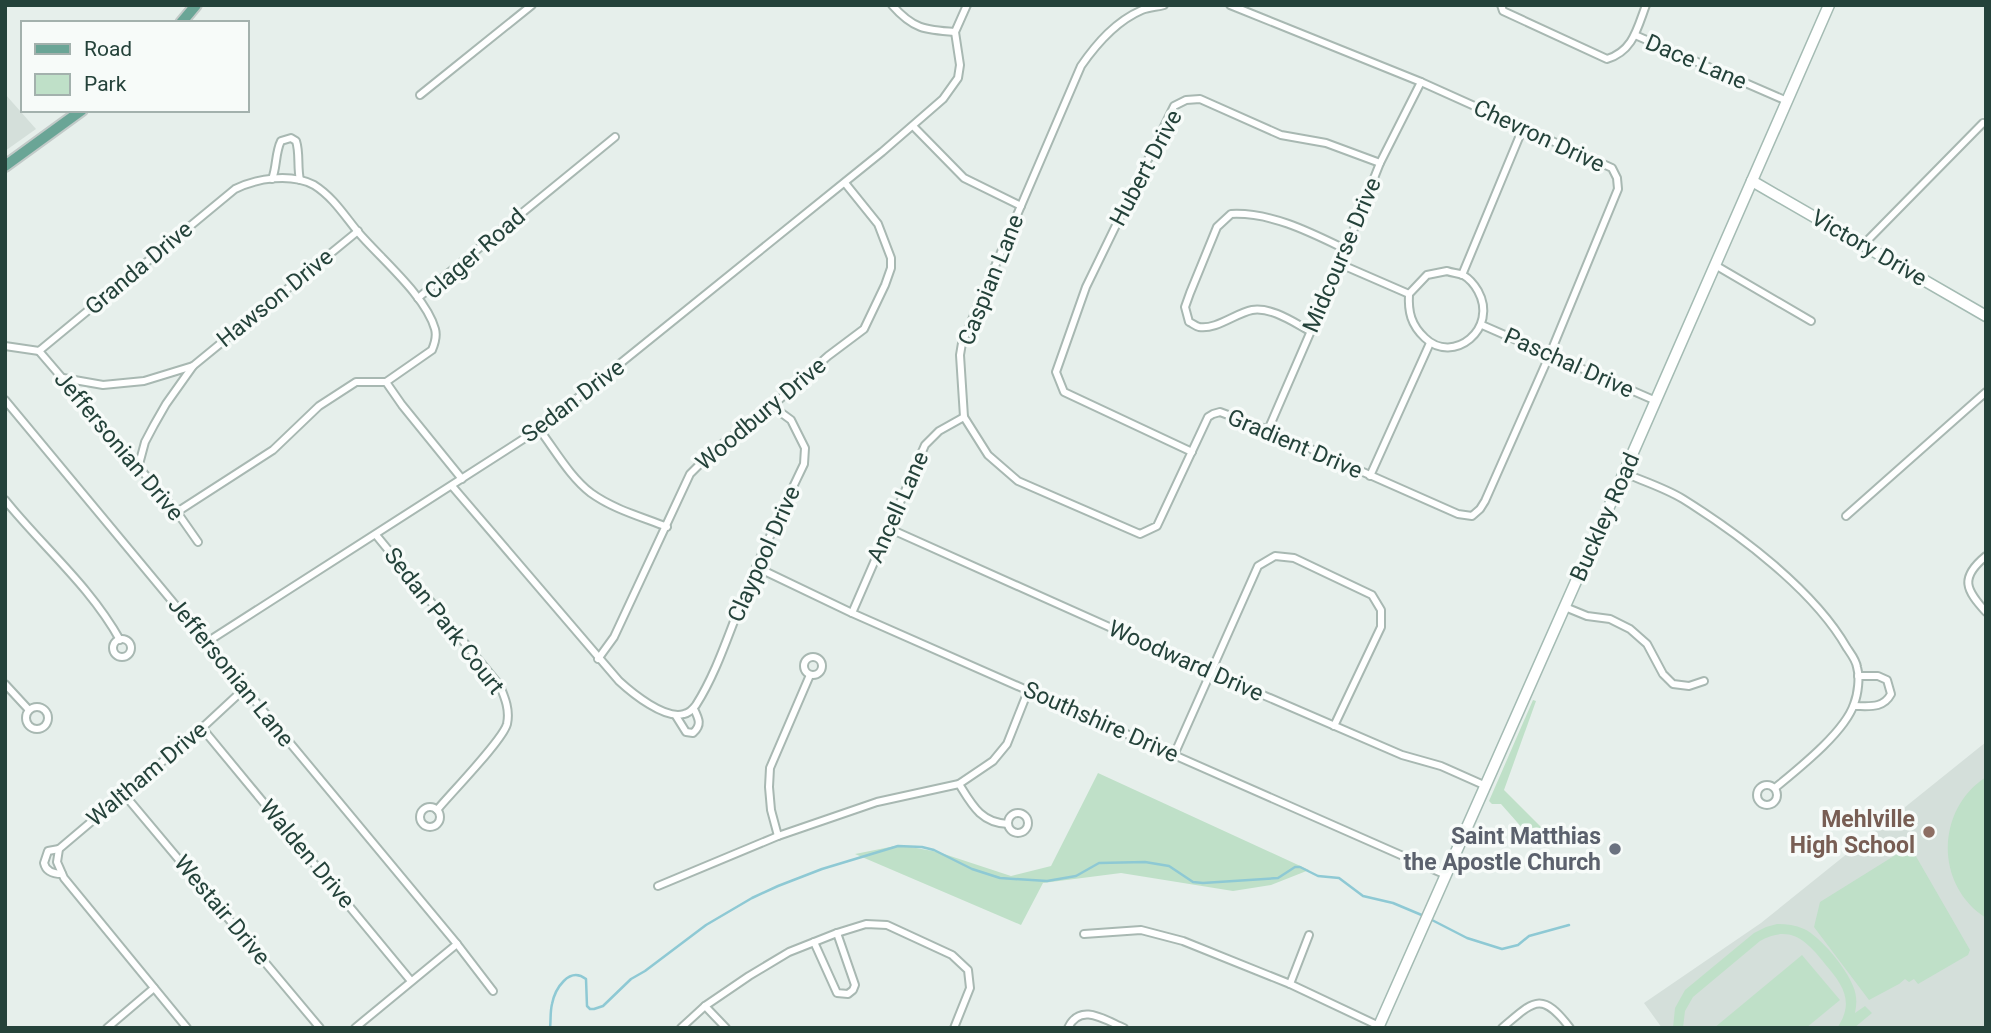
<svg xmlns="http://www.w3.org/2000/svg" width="1991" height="1033" viewBox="0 0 1991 1033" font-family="Roboto,sans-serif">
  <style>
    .built { fill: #d4dfda }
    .green { fill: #bfe0c8 }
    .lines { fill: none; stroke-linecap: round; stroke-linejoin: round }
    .stream { stroke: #8ec9d4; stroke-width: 2.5 }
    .street-casing { stroke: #a8b8b2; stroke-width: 10 }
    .secondary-casing { stroke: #a4bbb3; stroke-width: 13 }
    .primary-casing { stroke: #c2cac8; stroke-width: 14 }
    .street { stroke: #fff; stroke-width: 6 }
    .secondary { stroke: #fff; stroke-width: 10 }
    .primary { stroke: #6aa596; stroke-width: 10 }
    .education-dot { fill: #8d6e63; stroke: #f7fbf9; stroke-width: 2.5 }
    .worship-dot { fill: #6b7280; stroke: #f7fbf9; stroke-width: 2.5 }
    .labels { text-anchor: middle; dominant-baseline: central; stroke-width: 7; stroke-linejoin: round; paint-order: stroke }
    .street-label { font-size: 23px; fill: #24423a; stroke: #f7fbf9 }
    .education-label { font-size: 23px; font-weight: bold; fill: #785e54; stroke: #f7fbf9; text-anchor: end }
    .worship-label { font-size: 23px; font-weight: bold; fill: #5b616d; stroke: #f7fbf9; text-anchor: end }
  </style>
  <rect width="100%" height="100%" fill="#e6efeb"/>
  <g class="built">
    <path d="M5,94L36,129L5,151Z"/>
    <path d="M1986,742V1028H1662L1644,1003L1761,923Z"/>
  </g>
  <g class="green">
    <path d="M1533,700L1536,701L1504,790L1546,832L1545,837L1533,840L1501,804H1492L1489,801Z"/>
    <path d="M1098,773L1309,870L1271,885L1233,891L1121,873L1043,883L1021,925L855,854L900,845L938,852L1011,876L1051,866Z"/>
    <path d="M1986,777V918C1935,886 1935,810 1986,777Z"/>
    <path d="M1910,846L1970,950L1968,955L1918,984L1914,979L1909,982L1905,979L1899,984L1869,1000L1814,927L1820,902Z"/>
    <path d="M1777,924C1786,924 1795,925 1804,929C1820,936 1847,969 1853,986C1857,995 1857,1004 1855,1013L1865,1006L1872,1013L1854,1028H1837C1855,1002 1843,985 1825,964C1807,941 1790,924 1760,941L1693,997L1685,1011L1683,1028H1673L1675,1008L1685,990L1754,933L1766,927Z"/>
    <path d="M1802,955L1840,1000L1806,1028H1714Z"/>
  </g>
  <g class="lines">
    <g class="stream">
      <path d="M1430,919L1467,938L1502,949L1518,945L1529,936L1569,925"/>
      <path d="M550,1028C551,1020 550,1012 552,1004C555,989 569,966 586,979L587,1006L590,1009H594L603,1006L631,979L645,971L706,925L752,898L778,886L822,869L898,846L922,847L934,850L972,869L1000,878L1047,881L1076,876L1099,863L1145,862L1169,866L1193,882L1203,883L1278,878L1295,867H1300L1318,876L1339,878L1363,896L1393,903L1424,916"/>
    </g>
    <defs>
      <g id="street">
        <path d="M892,5C913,29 925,30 955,32"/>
        <path d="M1164,5C1157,7 1149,7 1142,10C1116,21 1097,43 1081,66L962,343L960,355L964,417L988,455L1018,481L1140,534L1157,526L1208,417L1213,414L1220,412L1268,430L1458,514L1472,516L1480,509L1485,501L1550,354L1618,189L1617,178L1612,168L1421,82L1230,5"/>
        <path d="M1501,5L1503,11L1607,59C1633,51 1637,29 1646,5"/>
        <path d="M1635,35L1787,101"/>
        <path d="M420,95L532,5"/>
        <path d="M913,126L964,178L1021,206"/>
        <path d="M272,179C277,167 275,153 281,141L291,138L296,141C300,153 297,167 300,180"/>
        <path d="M1863,245L1983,123"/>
        <path d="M1340,264L1409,294"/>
        <path d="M1715,265L1811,321"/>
        <path d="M1447,271C1452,273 1458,273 1463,275C1470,279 1474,284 1478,291C1499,329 1453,365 1425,338C1411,325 1408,312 1409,294L1427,275Z"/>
        <path d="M1462,275L1523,128"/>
        <path d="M418,298L615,137"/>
        <path d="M1482,325L1656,401"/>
        <path d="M1310,331C1293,322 1272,307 1252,310C1236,313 1216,330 1199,327C1195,326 1192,323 1189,322L1185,307L1190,293L1217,227L1231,214C1271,212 1310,232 1345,249"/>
        <path d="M5,346L39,351L235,189C257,178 291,173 314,185C333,197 344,215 358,232C380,258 426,296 435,329C437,336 435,343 432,350L386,382H356L319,406L273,450L177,512"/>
        <path d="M39,351L177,512L198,542"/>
        <path d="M63,378L103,385L144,381L193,366"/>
        <path d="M386,382L402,405L462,479"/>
        <path d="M5,400L457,944L493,991"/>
        <path d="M539,429C555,450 570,477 591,493C613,509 642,517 667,527"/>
        <path d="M1268,430L1340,264L1380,163L1421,82"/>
        <path d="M1192,452L1064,392L1056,372L1086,287L1174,106L1186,100L1200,99L1281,135L1326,143L1380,163"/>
        <path d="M138,468L145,442L154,425L166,404L193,366L358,231"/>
        <path d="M1624,473C1643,481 1665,488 1683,499C1739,534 1814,590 1847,648C1851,654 1856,660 1857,667C1860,677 1858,694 1854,704C1845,732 1798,769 1775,788"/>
        <path d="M1370,476L1430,343"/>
        <path d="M452,486L619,681C632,693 665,720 684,714C689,713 693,709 696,705C717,672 729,632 744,596C762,551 783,508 804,464L805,448L791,420L772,406"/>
        <path d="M5,500C43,547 90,586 120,640"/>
        <path d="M1846,516L1986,392"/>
        <path d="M888,528L1212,673L1402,755L1441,766L1486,786"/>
        <path d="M376,535L500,686C505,698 510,710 507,724C503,740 450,794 437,810"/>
        <path d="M1986,556C1959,578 1966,590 1986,612"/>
        <path d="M756,567L852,613L1446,875"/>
        <path d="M1565,607L1587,616L1610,619L1630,629L1647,644L1663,674L1673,684L1689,686L1704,681"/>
        <path d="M852,613L925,445L939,431L964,417"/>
        <circle cx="122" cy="648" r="9"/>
        <path d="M207,642L539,429L882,152L943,99L958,78L960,65L955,32L967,5"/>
        <circle cx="813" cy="666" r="9"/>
        <path d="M598,659L614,637L690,474L713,451L772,406L828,356L864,329L885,285L891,268V258L878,224L845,183"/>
        <path d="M5,684L29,710"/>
        <path d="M1854,706C1869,706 1883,709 1891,694L1887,680L1878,676H1858"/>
        <circle cx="37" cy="718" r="11"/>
        <path d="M676,716L686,732L693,733C702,725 699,719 694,709"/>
        <path d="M202,728L411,981"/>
        <path d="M1174,755L1258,566L1275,556L1294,558L1372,595L1381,610V627L1334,726"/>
        <path d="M959,784C972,805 981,823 1008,824"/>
        <circle cx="1767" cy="795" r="10"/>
        <path d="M123,793L320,1028"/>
        <circle cx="430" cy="817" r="10"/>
        <circle cx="1018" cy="823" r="10"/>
        <path d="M778,836L771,810L769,787L770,768L810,675"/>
        <path d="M59,849L48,851L44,863C46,872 54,874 62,874"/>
        <path d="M658,886L778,836L877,802L959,784L993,761L1007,744L1028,691"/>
        <path d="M1084,934L1141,930L1183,941L1290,984L1379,1026"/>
        <path d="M814,942L837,993L848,994L853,990L855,985L837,933"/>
        <path d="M1290,984L1309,935"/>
        <path d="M705,1006L726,1028"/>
        <path d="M107,1028L154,988"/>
        <path d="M187,1028L64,878L57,862L59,849L202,728L244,689"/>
        <path d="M355,1028L457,944"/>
        <path d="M681,1028L705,1006L749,976L789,952L837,933L866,924L887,925L952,955L968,970L970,988L954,1028"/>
        <path d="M1068,1028C1080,1002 1105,1020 1124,1028"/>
        <path d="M1502,1028C1534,1001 1541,990 1570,1028"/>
      </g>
      <g id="secondary">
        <path d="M1752,181L1986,316"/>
        <path d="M1378,1028L1624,473L1829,5"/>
      </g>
      <g id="primary">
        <path d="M181,23L196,5"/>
        <path d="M5,166L82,110"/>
      </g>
    </defs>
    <use href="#street" class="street-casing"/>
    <use href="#secondary" class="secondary-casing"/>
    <use href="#primary" class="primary-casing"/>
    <use href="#street" class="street"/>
    <use href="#secondary" class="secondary"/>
    <use href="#primary" class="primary"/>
  </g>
  <circle class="education-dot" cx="1929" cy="832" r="7"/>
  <circle class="worship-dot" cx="1615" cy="849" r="7"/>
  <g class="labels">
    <g class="street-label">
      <text transform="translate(1696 62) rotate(23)">Dace Lane</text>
      <text transform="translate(1539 136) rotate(25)">Chevron Drive</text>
      <text transform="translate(1146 168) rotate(-62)">Hubert Drive</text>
      <text transform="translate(1869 248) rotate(30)">Victory Drive</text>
      <text transform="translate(475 254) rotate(-41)">Clager Road</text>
      <text transform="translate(1342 255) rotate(-67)">Midcourse Drive</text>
      <text transform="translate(139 268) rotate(-40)">Granda Drive</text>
      <text transform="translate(991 280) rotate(-68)">Caspian Lane</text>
      <text transform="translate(275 298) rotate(-39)">Hawson Drive</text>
      <text transform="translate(1569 363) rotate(24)">Paschal Drive</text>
      <text transform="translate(573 401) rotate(-37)">Sedan Drive</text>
      <text transform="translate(761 414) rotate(-40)">Woodbury Drive</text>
      <text transform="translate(1295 444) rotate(23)">Gradient Drive</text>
      <text transform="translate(119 446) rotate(50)">Jeffersonian Drive</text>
      <text transform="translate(898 507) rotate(-66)">Ancell Lane</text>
      <text transform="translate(1605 517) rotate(-66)">Buckley Road</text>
      <text transform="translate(764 554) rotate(-66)">Claypool Drive</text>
      <text transform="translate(444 621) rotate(52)">Sedan Park Court</text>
      <text transform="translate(1186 661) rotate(24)">Woodward Drive</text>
      <text transform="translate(231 672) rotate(51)">Jeffersonian Lane</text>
      <text transform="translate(1101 722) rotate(24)">Southshire Drive</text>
      <text transform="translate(147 774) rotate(-40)">Waltham Drive</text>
      <text transform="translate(307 854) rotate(50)">Walden Drive</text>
      <text transform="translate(222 910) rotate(50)">Westair Drive</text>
    </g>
    <g class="education-label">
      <text x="1915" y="819">Mehlville<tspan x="1915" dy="26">High School</tspan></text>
    </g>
    <g class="worship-label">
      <text x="1601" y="836">Saint Matthias<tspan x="1601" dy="26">the Apostle Church</tspan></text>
    </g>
  </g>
  <rect width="1991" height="1033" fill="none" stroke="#24423a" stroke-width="14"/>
  <rect x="21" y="21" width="228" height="91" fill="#f7fbf9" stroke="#a3b1ad" stroke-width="2"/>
  <rect x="35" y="44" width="35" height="10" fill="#6aa596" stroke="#a3b1ad" stroke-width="2"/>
  <text x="84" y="56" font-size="21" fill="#24423a">Road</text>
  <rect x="35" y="74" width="35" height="21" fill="#bfe0c8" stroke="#a3b1ad" stroke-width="2"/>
  <text x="84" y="91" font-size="21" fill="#24423a">Park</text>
</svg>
